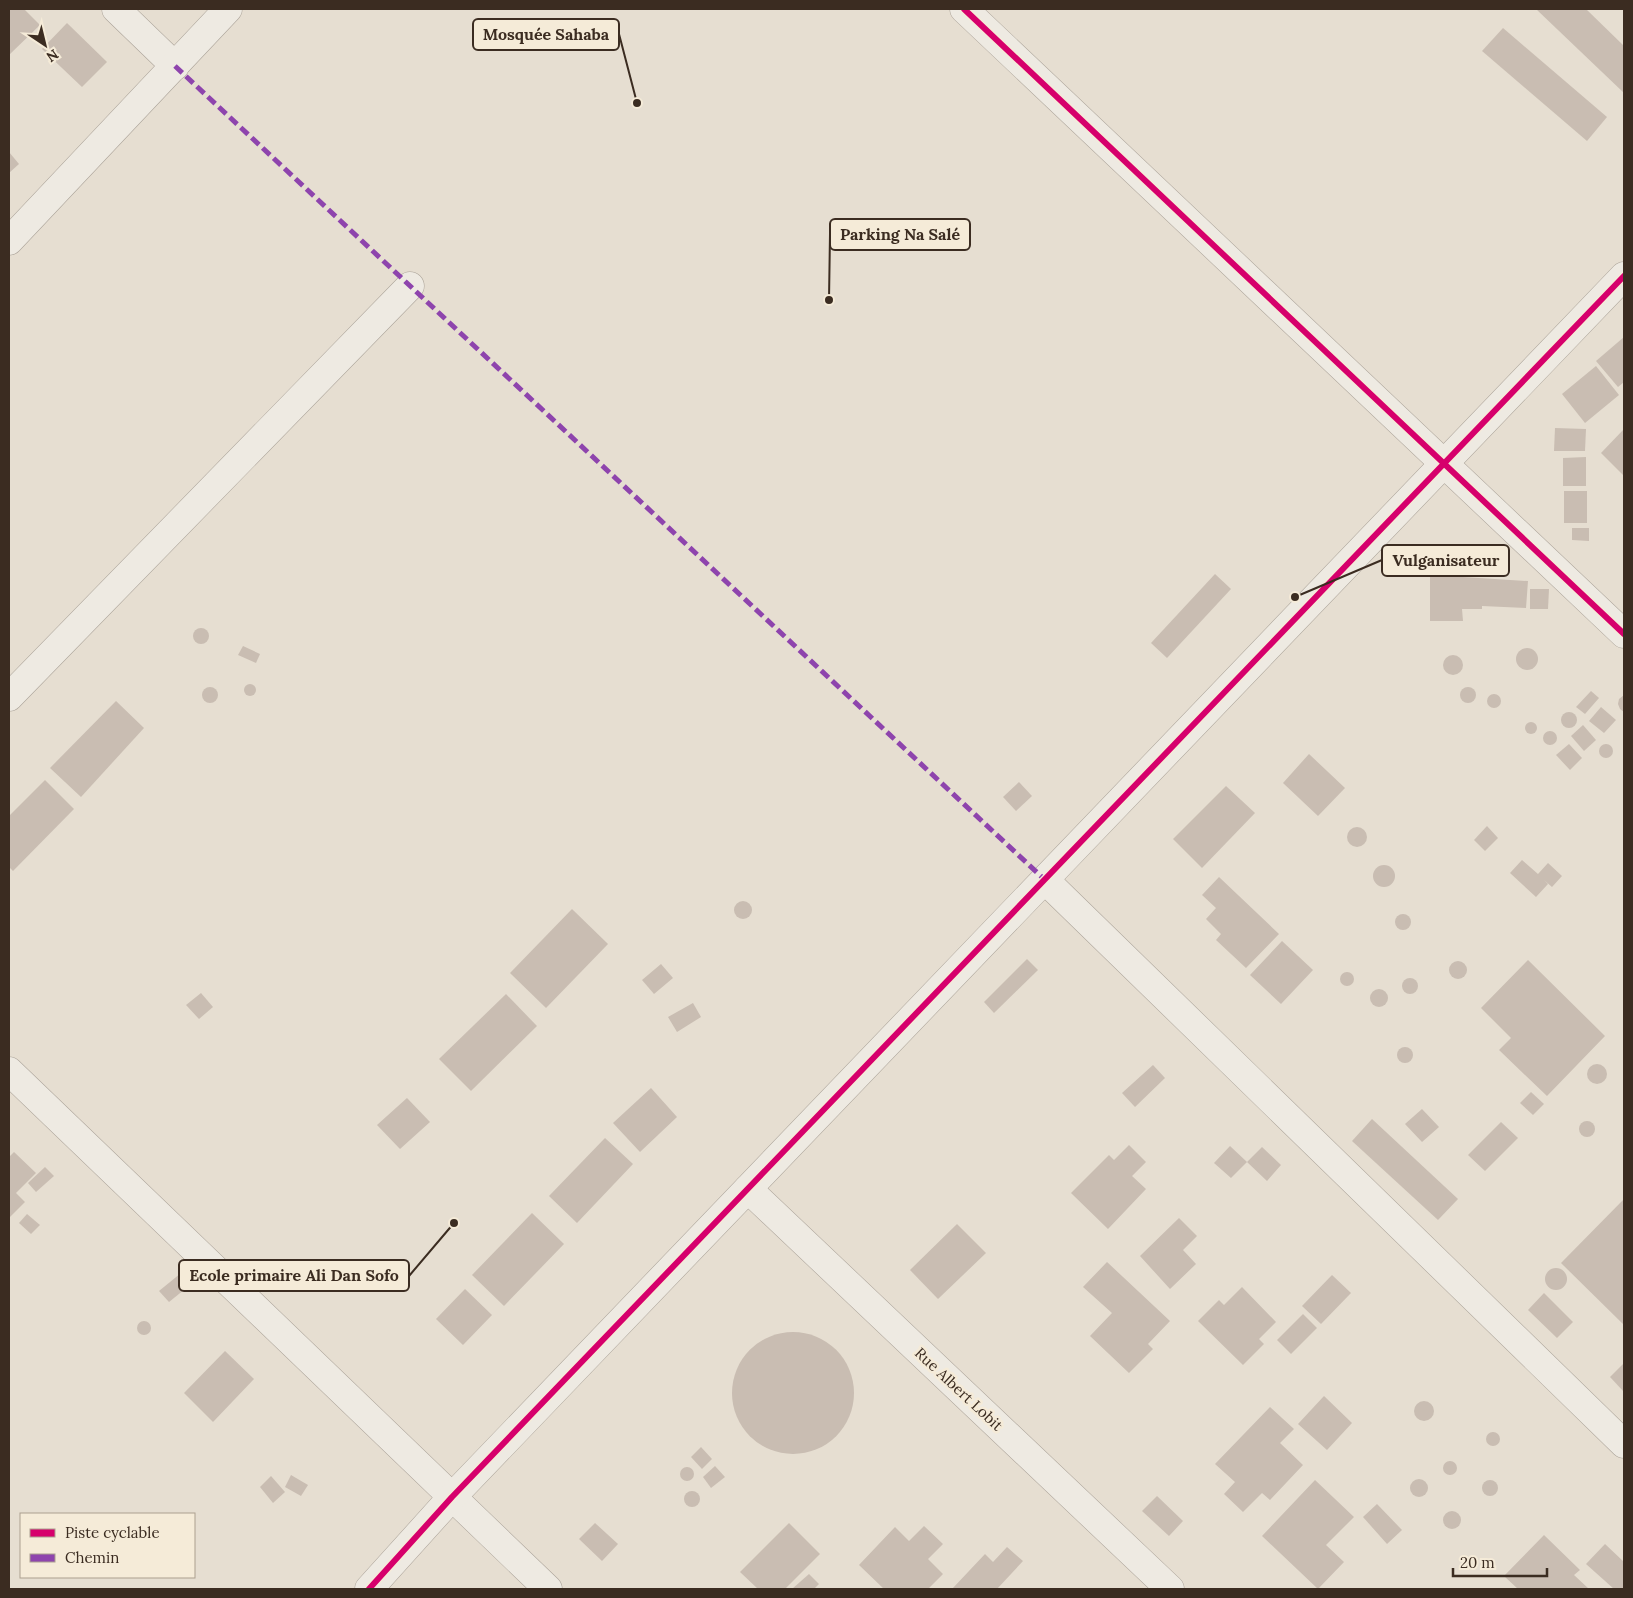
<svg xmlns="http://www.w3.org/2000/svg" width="1633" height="1598" viewBox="0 0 1633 1598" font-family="Lora,serif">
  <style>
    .building { fill: #c9bdb2 }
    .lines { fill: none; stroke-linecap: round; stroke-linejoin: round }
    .minor-casing { stroke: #aba399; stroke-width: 29 }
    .minor { stroke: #eeeae2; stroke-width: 28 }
    .quiet { stroke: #8e44ad; stroke-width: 5; stroke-dasharray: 10 5; stroke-linecap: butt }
    .cycleway-casing { stroke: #f5ebd8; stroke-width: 9 }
    .cycleway { stroke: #d6006c; stroke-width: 6 }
    .labels { text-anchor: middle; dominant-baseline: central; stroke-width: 5; stroke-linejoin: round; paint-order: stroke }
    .street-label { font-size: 15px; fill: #3b2c21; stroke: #f5ebd8 }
    .leader { fill: none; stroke: #3b2c21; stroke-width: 2 }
    .callout-dot { fill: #3b2c21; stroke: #f5ebd8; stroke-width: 2 }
    .callout { fill: #f5ebd8; stroke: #3b2c21; stroke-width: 2 }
    .callout-label { font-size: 16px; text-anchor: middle; font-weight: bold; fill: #3b2c21 }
  </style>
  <rect width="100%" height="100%" fill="#e6ded1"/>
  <g class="building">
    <path d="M9,9H24L40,25L9,55Z"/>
    <path d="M1536,9H1586L1624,46V93Z"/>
    <path d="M67,23L107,62L82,87L42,49Z"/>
    <path d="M1503,28L1607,117L1587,141L1482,51Z"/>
    <path d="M9,152L19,164L9,173Z"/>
    <path d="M1624,337V382L1618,387L1596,361Z"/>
    <path d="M1596,366L1619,395L1585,423L1562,394Z"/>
    <path d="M1555,428L1586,429L1585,451H1554Z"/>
    <path d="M1624,429V476L1601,453Z"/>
    <path d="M1586,457V486H1563V458Z"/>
    <rect x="1564" y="491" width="23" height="32"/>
    <path d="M1572,528H1589V541L1572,540Z"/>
    <path d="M1430,568H1463V577L1528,581L1526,608L1482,606V609H1462L1463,621H1430Z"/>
    <path d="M1215,574L1231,589L1167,658L1151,643Z"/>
    <path d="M1530,589H1549L1548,609H1530Z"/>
    <circle cx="201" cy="636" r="8"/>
    <path d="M243,646L260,654L256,663L238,655Z"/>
    <circle cx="1527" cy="659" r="11"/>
    <circle cx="1453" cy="665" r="10"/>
    <circle cx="250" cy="690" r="6"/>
    <circle cx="210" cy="695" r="8"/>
    <circle cx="1468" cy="695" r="8"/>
    <path d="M1591,691L1599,698L1585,714L1576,707Z"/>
    <circle cx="1494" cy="701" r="7"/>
    <path d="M1624,695V712L1620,709L1618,704L1619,699Z"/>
    <path d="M116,701L144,728L81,797L50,768Z"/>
    <path d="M1601,707L1616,720L1604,733L1589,721Z"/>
    <circle cx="1569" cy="720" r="8"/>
    <circle cx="1531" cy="728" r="6"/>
    <path d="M1583,725L1596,740L1584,751L1571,736Z"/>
    <circle cx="1550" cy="738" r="7"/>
    <circle cx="1606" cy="751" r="7"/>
    <path d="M1569,744L1582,758L1570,770L1556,755Z"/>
    <path d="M1309,754L1345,788L1318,816L1283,783Z"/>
    <path d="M45,780L74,809L13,871L9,867V816Z"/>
    <path d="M1019,782L1032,796L1016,811L1003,797Z"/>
    <path d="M1226,786L1255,813L1202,868L1173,839Z"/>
    <path d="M1487,826L1498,838L1485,851L1474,840Z"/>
    <circle cx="1357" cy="837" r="10"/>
    <path d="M1522,860L1538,874L1548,863L1562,876L1552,887L1544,880L1548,884L1536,897L1510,873Z"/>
    <circle cx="1384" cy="876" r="11"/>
    <path d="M1219,877L1279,934L1246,968L1216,940L1221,934L1206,919L1216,908L1202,895Z"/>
    <circle cx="743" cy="910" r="9"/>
    <path d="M572,909L608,944L546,1008L510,973Z"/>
    <circle cx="1403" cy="922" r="8"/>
    <path d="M1282,941L1313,970L1281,1004L1250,975Z"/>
    <path d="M1027,959L1038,970L994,1013L984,1002Z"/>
    <path d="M1528,960L1605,1036L1547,1096L1499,1050L1511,1038L1481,1008Z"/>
    <circle cx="1458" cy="970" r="9"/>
    <path d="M661,964L673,978L654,994L642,980Z"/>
    <circle cx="1347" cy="979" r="7"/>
    <circle cx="1410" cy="986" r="8"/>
    <circle cx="1379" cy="998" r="9"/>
    <path d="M201,993L213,1007L199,1019L186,1005Z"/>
    <path d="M506,994L537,1026L471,1091L439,1059Z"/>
    <path d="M693,1003L701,1017L677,1032L668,1017Z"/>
    <circle cx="1405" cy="1055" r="8"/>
    <circle cx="1597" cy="1074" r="10"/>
    <path d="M1153,1065L1165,1078L1135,1107L1122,1093Z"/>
    <path d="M651,1088L677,1117L640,1152L613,1123Z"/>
    <path d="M1531,1092L1544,1104L1533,1115L1520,1103Z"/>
    <path d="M407,1098L430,1122L400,1149L377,1125Z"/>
    <path d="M1422,1109L1439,1127L1422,1142L1405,1124Z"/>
    <path d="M1372,1119L1458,1199L1438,1220L1352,1141Z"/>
    <circle cx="1587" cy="1129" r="8"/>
    <path d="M1501,1122L1518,1138L1485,1171L1468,1155Z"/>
    <path d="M605,1138L633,1164L577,1223L549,1196Z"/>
    <path d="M1129,1145L1146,1162L1132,1176L1146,1189L1108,1229L1071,1193L1109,1155L1114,1160Z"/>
    <path d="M1230,1146L1247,1162L1262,1147L1281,1165L1267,1181L1247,1162L1231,1178L1214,1163Z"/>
    <path d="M14,1152L36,1173L16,1193L25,1202L9,1218V1157Z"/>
    <path d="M45,1167L54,1176L36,1192L28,1183Z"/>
    <path d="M1624,1199V1325L1561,1263Z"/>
    <path d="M532,1213L564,1244L504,1306L472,1275Z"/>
    <path d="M27,1214L40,1225L31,1234L19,1223Z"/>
    <path d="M1179,1218L1197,1236L1183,1250L1196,1264L1170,1289L1140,1256Z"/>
    <path d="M957,1224L986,1253L938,1299L910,1270Z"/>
    <path d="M1107,1262L1170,1321L1148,1344L1153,1349L1129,1373L1090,1336L1112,1313L1083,1287Z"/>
    <circle cx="1556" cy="1279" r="11"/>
    <path d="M186,1269L195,1281L169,1302L159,1291Z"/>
    <path d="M1332,1275L1351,1293L1321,1324L1302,1306Z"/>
    <path d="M1242,1287L1276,1322L1259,1339L1264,1344L1243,1365L1198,1321L1219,1300L1224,1305Z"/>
    <path d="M465,1289L492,1315L463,1345L436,1319Z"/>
    <path d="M1544,1293L1573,1322L1557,1338L1528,1310Z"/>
    <path d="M1303,1314L1317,1328L1291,1354L1277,1340Z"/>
    <circle cx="144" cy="1328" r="7"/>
    <circle cx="793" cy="1393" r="61"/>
    <path d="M225,1351L254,1379L213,1422L184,1393Z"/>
    <path d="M1624,1363V1392L1610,1377Z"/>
    <path d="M1324,1396L1352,1423L1327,1450L1298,1424Z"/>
    <circle cx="1424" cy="1411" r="10"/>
    <path d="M1270,1407L1294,1429L1280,1443L1303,1465L1270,1500L1262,1493L1243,1512L1224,1494L1235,1482L1215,1464Z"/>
    <circle cx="1493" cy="1439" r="7"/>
    <path d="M701,1447L712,1459L702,1469L691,1457Z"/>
    <circle cx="1450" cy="1468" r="7"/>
    <path d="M715,1466L725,1477L711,1488L703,1477Z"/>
    <circle cx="687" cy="1474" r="7"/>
    <path d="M291,1475L308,1485L301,1496L285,1487Z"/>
    <path d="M271,1476L285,1492L273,1503L260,1487Z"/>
    <circle cx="1419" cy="1488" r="9"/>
    <path d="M1315,1480L1354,1517L1326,1545L1344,1562L1318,1589L1262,1536Z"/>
    <circle cx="1490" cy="1488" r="8"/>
    <circle cx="692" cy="1499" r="8"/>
    <path d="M1157,1496L1183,1521L1169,1536L1142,1511Z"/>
    <path d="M1377,1504L1402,1530L1387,1544L1363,1517Z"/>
    <circle cx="1452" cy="1520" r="9"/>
    <path d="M595,1523L618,1544L602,1561L579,1539Z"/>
    <path d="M789,1523L820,1554L785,1589H758L740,1572Z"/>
    <path d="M924,1526L943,1544L928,1559L943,1574L928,1589H884L859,1565L895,1527L909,1541Z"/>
    <path d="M1544,1535L1580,1570L1574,1575L1589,1589H1518L1504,1576Z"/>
    <path d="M1605,1544L1624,1562V1589H1614L1586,1564Z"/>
    <path d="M1007,1547L1023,1561L997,1589H952L985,1554L993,1562Z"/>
    <path d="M809,1574L819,1584L814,1589H792Z"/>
  </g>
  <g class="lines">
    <defs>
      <g id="minor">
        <path d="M116,9L175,66"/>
        <path d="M964,9L1624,634"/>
        <path d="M9,241L228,9"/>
        <path d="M9,697L410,286"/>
        <path d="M1045,880L1624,1444"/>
        <path d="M9,1071L548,1589"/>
        <path d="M748,1189L1170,1589"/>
        <path d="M369,1589L452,1497L1624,276"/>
      </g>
    </defs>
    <use href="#minor" class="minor-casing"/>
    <use href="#minor" class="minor"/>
    <path class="quiet" d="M175,66L1045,880"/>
    <defs>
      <g id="cycleway">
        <path d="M964,9L1624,634"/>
        <path d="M369,1589L452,1497L1624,276"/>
      </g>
    </defs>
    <use href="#cycleway" class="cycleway-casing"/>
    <use href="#cycleway" class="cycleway"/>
  </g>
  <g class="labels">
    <g class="street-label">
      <text transform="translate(959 1389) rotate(43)">Rue Albert Lobit</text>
    </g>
  </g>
  <path class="leader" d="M637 103L619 34M829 300L830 234M1295 597L1382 560M454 1223L409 1276"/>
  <g class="callout-dot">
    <circle cx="637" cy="103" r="5"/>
    <circle cx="829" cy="300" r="5"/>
    <circle cx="1295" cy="597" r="5"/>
    <circle cx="454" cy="1223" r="5"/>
  </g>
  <g class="callout">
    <rect x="473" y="19" width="146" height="31" rx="5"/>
    <rect x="830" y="219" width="140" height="31" rx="5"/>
    <rect x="1382" y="545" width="127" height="31" rx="5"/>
    <rect x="179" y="1260" width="230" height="31" rx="5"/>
  </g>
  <g class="callout-label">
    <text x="546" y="40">Mosquée Sahaba</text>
    <text x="900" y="240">Parking Na Salé</text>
    <text x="1446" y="566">Vulganisateur</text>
    <text x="294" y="1281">Ecole primaire Ali Dan Sofo</text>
  </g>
  <rect width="1633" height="1598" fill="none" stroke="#3b2c21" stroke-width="20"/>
  <rect x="20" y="1513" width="175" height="65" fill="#f5ebd8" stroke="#ab9f8f"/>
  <rect x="30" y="1529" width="25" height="8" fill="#d6006c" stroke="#ab9f8f"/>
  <text x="65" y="1538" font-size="15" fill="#3b2c21">Piste cyclable</text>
  <rect x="30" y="1554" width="25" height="8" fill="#8e44ad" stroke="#ab9f8f"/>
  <text x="65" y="1563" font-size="15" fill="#3b2c21">Chemin</text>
  <g transform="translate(45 45) rotate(145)" stroke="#f5ebd8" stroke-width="4" paint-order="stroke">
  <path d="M0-4L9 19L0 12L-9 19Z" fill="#3b2c21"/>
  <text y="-8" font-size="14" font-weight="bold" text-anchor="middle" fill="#3b2c21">N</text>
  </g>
  <path d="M1453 1568v8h94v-8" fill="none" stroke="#3b2c21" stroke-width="2.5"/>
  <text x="1460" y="1568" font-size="15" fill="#3b2c21" stroke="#f5ebd8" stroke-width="4" paint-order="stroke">20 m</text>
</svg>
